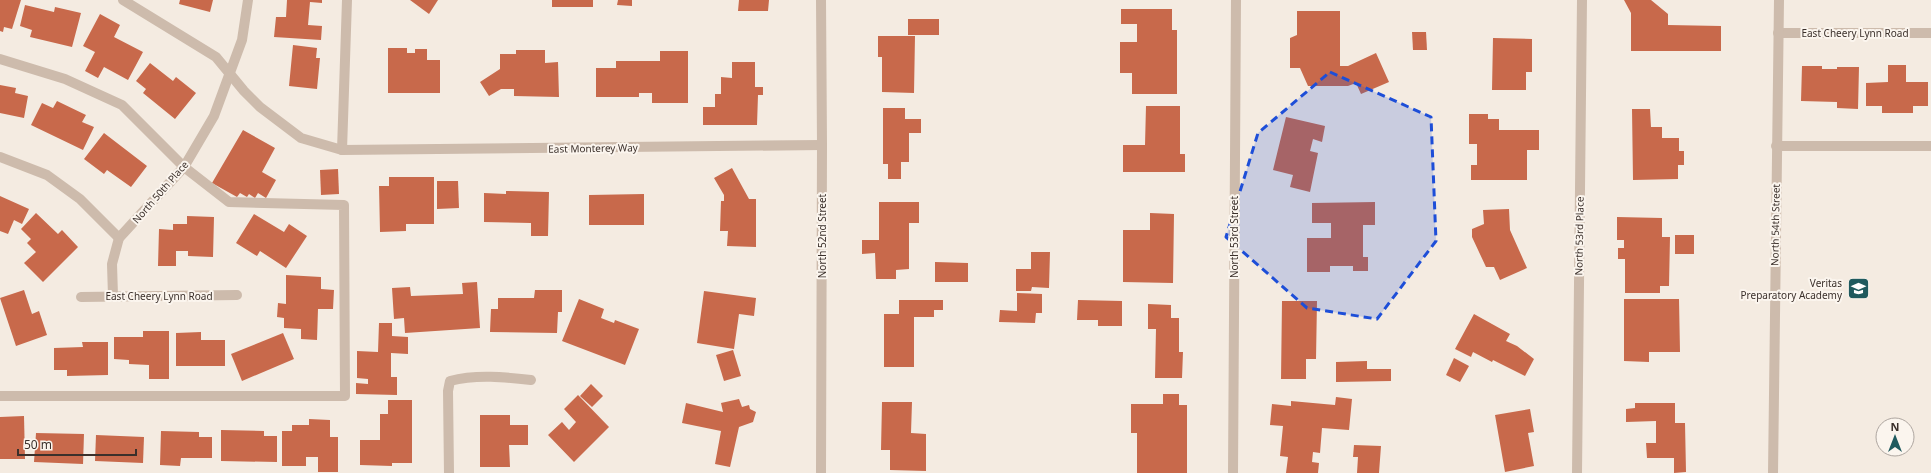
<svg xmlns="http://www.w3.org/2000/svg" width="1931" height="473" viewBox="0 0 1931 473" font-family="'Noto Sans',sans-serif">
  <style>
    .building { fill: #c8694b }
    .lines { fill: none; stroke-linecap: round; stroke-linejoin: round }
    .minor { stroke: #cdbbac; stroke-width: 10 }
    .marked { fill: #1d4ed8; fill-opacity: 0.2; stroke: #1d4ed8; stroke-width: 3; stroke-dasharray: 8 5; stroke-linejoin: round }
    .labels { text-anchor: middle; dominant-baseline: central; stroke-width: 4; stroke-linejoin: round; paint-order: stroke }
    .street-label { font-size: 10px; fill: #3b302b; stroke: #fbf5ee }
    .poi-label { font-size: 10px; fill: #3b302b; stroke: #fbf5ee; text-anchor: end }
  </style>
  <rect width="100%" height="100%" fill="#f4ebe1"/>
  <g class="building">
    <path d="M0,0H21L12,29L4,27L3,32L0,31Z"/>
    <path d="M180,0H213L210,12L179,4Z"/>
    <path d="M287,0H322V3L310,2L308,25L322,26L321,40L274,37L276,17H286Z"/>
    <path d="M410,0H438L429,14Z"/>
    <rect x="552" y="0" width="41" height="7"/>
    <path d="M618,0H632V6L617,5Z"/>
    <path d="M739,0H769L768,11H738Z"/>
    <path d="M1624,0H1651L1668,14V25L1721,26V51H1631V13Z"/>
    <path d="M25,5L54,12L55,7L81,13L72,47L30,37L32,30L20,26Z"/>
    <path d="M1121,9H1172V30H1177V94H1132V73H1120V42H1137V24H1121Z"/>
    <path d="M1297,11H1340V66H1348L1376,53L1389,82L1361,94L1356,83L1348,86H1308L1300,68H1290V38L1297,35Z"/>
    <path d="M100,14L120,25L114,37L143,52L128,80L104,67L98,78L85,71L95,52L83,46Z"/>
    <rect x="908" y="19" width="31" height="16"/>
    <path d="M1412,32H1426L1427,50H1413Z"/>
    <path d="M878,36H915L914,93L882,92V57H878Z"/>
    <path d="M1493,38L1532,39V72H1526V90H1492Z"/>
    <path d="M293,45L317,48L316,58H320L317,89L289,86Z"/>
    <path d="M388,48H407V53H415V49H427V60H440V93H388Z"/>
    <path d="M516,50H545V63L558,62L559,97L514,96V89H501L489,96L480,82L500,69V54H516Z"/>
    <path d="M660,51H688V103H652V93H639V97H596V68H616V61H660Z"/>
    <path d="M732,62H755V87H763V95H758L757,125H703V107H715V94H721V77L732,78Z"/>
    <path d="M150,63L173,81L176,77L196,93L175,119L143,93L146,89L136,81Z"/>
    <path d="M1888,65H1906V82H1928V106H1913V113H1882V106H1866V83L1888,82Z"/>
    <path d="M1802,66H1822V69H1837V67H1859L1858,109L1837,108V102L1801,101Z"/>
    <path d="M0,85L16,88L15,93L28,96L24,118L0,113Z"/>
    <path d="M57,101L86,115L82,122L94,127L83,150L31,125L42,103L53,108Z"/>
    <path d="M1146,106H1180V154H1185V172H1123V145H1145Z"/>
    <path d="M883,108H905V119H921V133H909V162H901V179H888V164H883Z"/>
    <path d="M1632,109H1650L1651,127H1662V138H1679V151H1684V165H1678V179L1633,180Z"/>
    <path d="M1469,114H1488V119H1499V130H1539V150H1527V180H1471V165H1477V144H1469Z"/>
    <path d="M1286,117L1325,126L1322,142L1313,139L1310,151L1318,153L1310,192L1290,187L1293,175L1273,170Z"/>
    <path d="M243,130L275,148L262,172L276,180L266,198L258,193L255,198L249,194L247,197L240,193L237,197L212,183Z"/>
    <path d="M104,133L147,166L131,187L107,170L104,174L84,159Z"/>
    <path d="M732,168L749,199H756V247L727,246L728,231H720L721,201H724V195L714,178Z"/>
    <path d="M338,169L339,194L321,195L320,170Z"/>
    <path d="M389,177H434V224H406V231L380,232L379,186H389Z"/>
    <path d="M437,181H458L459,208L437,209Z"/>
    <path d="M506,191L549,192L548,236H531V223L484,222V193L506,194Z"/>
    <path d="M644,194V225H589V195Z"/>
    <path d="M0,196L29,209L22,224L14,220L8,234L0,231Z"/>
    <path d="M879,202H919V223H909V269L896,270V279H876L875,253L862,254V240H879Z"/>
    <path d="M1375,202V225H1363V257H1368V271H1353V266H1330V272H1307V238H1331V223H1312V203Z"/>
    <path d="M1509,209L1510,230L1527,268L1500,280L1494,267H1486L1472,237V229L1484,224L1483,210Z"/>
    <path d="M36,213L58,234L62,230L78,247L43,282L24,263L36,252L27,243L31,239L21,229Z"/>
    <path d="M1150,213L1174,214L1173,283L1123,282V230H1150Z"/>
    <path d="M254,214L284,232L289,224L307,236L286,268L260,251L257,256L236,243Z"/>
    <path d="M187,216L214,217L213,257L188,256V251H176V266H158L159,229L173,230V224H187Z"/>
    <path d="M1617,217L1662,218V237H1670L1669,286H1660V293H1625V259H1618V248H1624V240H1617Z"/>
    <rect x="1675" y="235" width="19" height="19"/>
    <path d="M1031,252H1050L1049,288L1032,287L1031,291H1016V269H1031Z"/>
    <path d="M935,262L968,263V282H935Z"/>
    <path d="M286,275L321,277V289L334,290L333,309H318L317,340L301,339V329L284,328V318L277,317L278,303L286,304Z"/>
    <path d="M477,282L480,328L405,333L404,318L394,319L392,288L410,287L411,296L463,294L462,283Z"/>
    <path d="M24,290L32,314L39,311L47,335L16,346L0,298Z"/>
    <path d="M535,290H562V312H558L557,333L490,332L491,309H498V298H534Z"/>
    <path d="M704,291L756,298L754,316L739,314L734,349L697,343Z"/>
    <path d="M1017,293L1042,294V313H1036L1035,323L999,322L1000,310L1017,311Z"/>
    <path d="M579,299L604,309L601,318L614,323L615,320L639,329L625,365L562,341Z"/>
    <path d="M1624,299H1679L1680,352H1649V362L1624,361Z"/>
    <path d="M899,300H943V310H934V317H914V367H884V314H899Z"/>
    <path d="M1078,300L1122,301V326H1098V320H1077Z"/>
    <path d="M1282,301H1317L1316,359H1306V379H1281Z"/>
    <path d="M1148,304L1171,305V318H1179V352H1183L1182,378H1155L1156,329H1148Z"/>
    <path d="M1474,314L1510,334L1506,341L1517,346L1534,359L1525,376L1493,360L1492,362L1473,352L1471,357L1455,349Z"/>
    <path d="M379,323H392V336L408,337V354L391,353V377H397V395L356,394V383L368,384V379L357,378V351L378,352Z"/>
    <path d="M143,331H169V379H149V365L129,364V360L114,359V337H143Z"/>
    <path d="M201,332V340H225V366H176V333Z"/>
    <path d="M283,333L294,359L242,381L231,354Z"/>
    <path d="M82,342H108V375L67,376V370H54V348L83,347Z"/>
    <path d="M733,350L741,376L724,381L716,355Z"/>
    <path d="M1454,358L1469,366L1460,382L1446,375Z"/>
    <path d="M1367,361V369H1391V381L1336,382V362Z"/>
    <path d="M591,384L603,396L592,407L580,396Z"/>
    <path d="M1163,394H1179V405H1187V473H1137V433H1131V404H1163Z"/>
    <path d="M578,395L609,427L574,462L548,435L562,422L569,430L576,422L564,409Z"/>
    <path d="M1336,397L1352,399L1349,430L1322,428L1320,453L1313,452L1312,462L1319,463L1318,473H1286L1288,457L1280,456L1283,426L1270,425L1272,404L1291,406V401L1335,405Z"/>
    <path d="M739,399L742,407L749,405L750,409L756,412L753,422L739,427L730,467L715,464L721,431L682,423L686,403L723,412L721,403Z"/>
    <path d="M388,400H412V463H392V466L360,465V440H380V414H388Z"/>
    <path d="M882,402H912L911,433L926,434V471L890,470V450H881Z"/>
    <path d="M1635,403H1675V423H1685L1686,472L1674,473V458H1647L1646,443H1656V421L1626,422V409L1635,408Z"/>
    <path d="M1530,409L1534,432L1528,433L1534,466L1505,472L1495,415Z"/>
    <path d="M480,415H510V425H528V445H509L510,467H480Z"/>
    <path d="M24,416L25,459H0V417Z"/>
    <path d="M309,419L330,420V437H338V472H318V457H306V466H282V431H292V425H309Z"/>
    <path d="M221,430L264,431V436H277V462L221,461Z"/>
    <path d="M161,431L199,432V437H212V458H181L180,466L160,465Z"/>
    <path d="M36,433L84,434L83,464L34,462Z"/>
    <path d="M96,435L144,437L143,463L95,461Z"/>
    <path d="M1354,445L1381,446L1379,473H1357L1358,457H1353Z"/>
  </g>
  <g class="lines">
    <g class="minor">
      <path d="M123,0L216,57L244,91L260,107L301,138L342,150L822,145"/>
      <path d="M1778,33H1931"/>
      <path d="M0,59L65,79L122,105L184,167L229,202L344,205L345,396H0"/>
      <path d="M1776,146H1931"/>
      <path d="M342,150L347,0"/>
      <path d="M0,157L47,175L80,199L119,238"/>
      <path d="M113,296L112,264L119,238L184,167L214,116L242,40L248,0"/>
      <path d="M81,297L237,295"/>
      <path d="M449,473L448,391L450,381C476,374 505,377 531,380"/>
      <path d="M821,473L822,145L821,0"/>
      <path d="M1233,473L1236,0"/>
      <path d="M1577,473L1582,0"/>
      <path d="M1773,473L1779,0"/>
    </g>
  </g>
  <path class="marked" d="M1330,72L1431,117L1436,241L1377,319L1307,308L1226,237L1258,133Z"/>
  <defs>
    <symbol id="school-square" viewBox="-11 -11 22 22"><rect x="-9" y="-9" width="18" height="18" rx="4" fill="#1f5a5e" stroke="#fbf5ee"/><path d="M0-5L7-2L0 1L-7-2ZM-4 1L0 2.5L4 1V4Q0 6-4 4Z" fill="#fff"/></symbol>
  </defs>
  <g fill-rule="evenodd">
    <use href="#school-square" x="1846" y="276" width="25" height="25"/>
  </g>
  <g class="labels">
    <g class="street-label">
      <text x="1855" y="33">East Cheery Lynn Road</text>
      <text transform="translate(593 148) rotate(-1)">East Monterey Way</text>
      <text transform="translate(160 192) rotate(-49)">North 50th Place</text>
      <text transform="translate(1775 225) rotate(-89)">North 54th Street</text>
      <text transform="translate(822 236) rotate(-90)">North 52nd Street</text>
      <text transform="translate(1579 236) rotate(-89)">North 53rd Place</text>
      <text transform="translate(1234 237) rotate(-90)">North 53rd Street</text>
      <text x="159" y="296">East Cheery Lynn Road</text>
    </g>
    <g class="poi-label">
      <text x="1842" y="283">Veritas<tspan x="1842" dy="12">Preparatory Academy</tspan></text>
    </g>
  </g>
  <g transform="translate(1895 437)"><circle r="19" fill="#fbf5ee" stroke="#aea6a0"/>
  <path d="M0-3L7 15L0 10L-7 15Z" fill="#1f5a5e"/>
  <text y="-6" font-size="11" font-weight="bold" text-anchor="middle" fill="#3b302b">N</text>
  </g>
  <path d="M18 449v6h118v-6" fill="none" stroke="#3b302b" stroke-width="2"/>
  <text x="24" y="449" font-size="12" fill="#3b302b" stroke="#fbf5ee" stroke-width="3" paint-order="stroke">50 m</text>
</svg>
